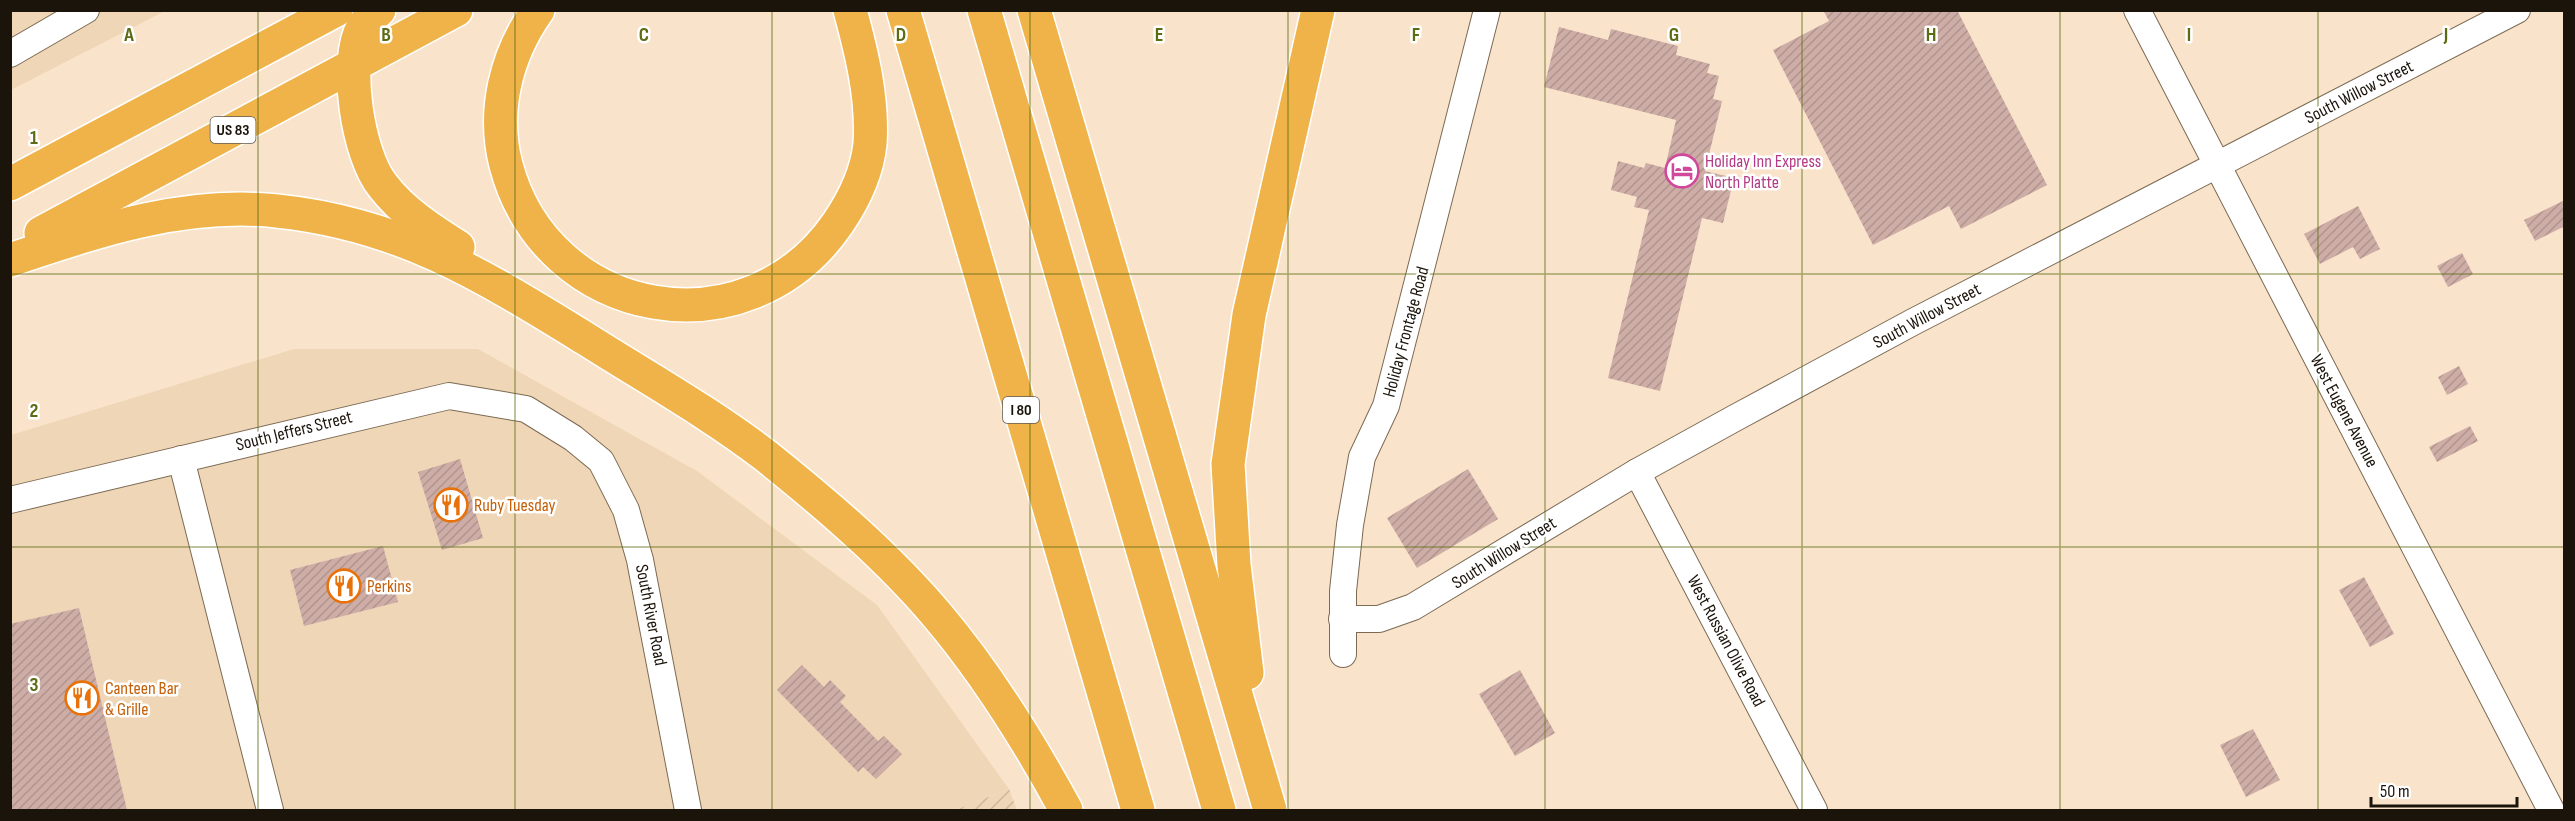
<svg xmlns="http://www.w3.org/2000/svg" width="2575" height="821" viewBox="0 0 2575 821" font-family="'Sofia Sans Condensed',sans-serif">
  <style>
    .built { fill: #efd6b7 }
    .industrial { fill: url(#industrial-furrows) }
    .building { fill: url(#building-hatch) }
    .lines { fill: none; stroke-linecap: round; stroke-linejoin: round }
    .minor-casing { stroke: #7c6a54; stroke-width: 28 }
    .highway-casing { stroke: #fff; stroke-width: 36 }
    .minor { stroke: #fff; stroke-width: 26 }
    .highway { stroke: #efb34a; stroke-width: 33 }
    .grid { fill: none; stroke: #5d6b13; stroke-width: 1.5; stroke-opacity: 0.55 }
    .labels { text-anchor: middle; dominant-baseline: central; stroke-width: 5; stroke-linejoin: round; paint-order: stroke }
    .shield { fill: #fff; stroke: #5f5a54; stroke-width: 1.5 }
    .shield-label { font-size: 16px; font-weight: bold; fill: #1b140b }
    .street-label { font-size: 18px; fill: #1b140b; stroke: #fff }
    .hotel-label { font-size: 18px; fill: #b23c85; stroke: #fff; text-anchor: start }
    .food-label { font-size: 18px; fill: #c56008; stroke: #fff; text-anchor: start }
    .grid-label { font-size: 20px; text-anchor: middle; font-weight: bold; fill: #5d6b13; stroke: #fff; stroke-width: 5; stroke-linejoin: round; paint-order: stroke }
  </style>
  <defs>
    <pattern id="industrial-furrows" width="10" height="10" patternUnits="userSpaceOnUse" patternTransform="scale(1.5)"><rect width="10" height="10" fill="#efd6b7"/><path d="M-1 1l2-2M0 10L10 0M9 11l2-2" fill="none" stroke="#ccb79c"/></pattern>
    <pattern id="building-hatch" width="6" height="6" patternUnits="userSpaceOnUse" patternTransform="scale(1.5)"><rect width="6" height="6" fill="#ceada7"/><path d="M-1 1l2-2M0 6l6-6M5 7l2-2" fill="none" stroke="#b0948e"/></pattern>
  </defs>
  <rect width="100%" height="100%" fill="#f9e4cb"/>
  <g class="built">
    <path d="M11,11H165L11,90Z"/>
    <path d="M294,349H478L697,471L877,605L1009,789L955,810H11V435Z"/>
  </g>
  <path class="industrial" d="M1009,789L1017,810H955Z"/>
  <g class="building">
    <path d="M1823,10H1957L2047,185L1961,229L1949,206L1873,245L1773,50L1829,21Z"/>
    <path d="M1559,27L1608,40L1611,29L1678,46L1676,55L1710,64L1707,73L1719,76L1713,99L1722,101L1705,171L1734,178L1723,223L1702,218L1660,391L1608,378L1649,210L1634,207L1637,197L1611,190L1618,161L1644,168L1646,163L1665,168L1676,120L1544,87Z"/>
    <path d="M2565,200V226L2535,241L2524,220Z"/>
    <path d="M2358,206L2380,249L2360,259L2353,247L2320,264L2304,234Z"/>
    <path d="M2462,253L2473,274L2448,287L2437,266Z"/>
    <path d="M2459,366L2468,384L2447,395L2438,377Z"/>
    <path d="M2470,426L2478,441L2437,462L2429,447Z"/>
    <path d="M460,459L483,538L442,550L418,472Z"/>
    <path d="M1468,469L1498,519L1417,568L1387,518Z"/>
    <path d="M383,546L398,602L304,626L290,570Z"/>
    <path d="M2364,577L2394,634L2370,647L2339,590Z"/>
    <path d="M79,608L127,810H10V624Z"/>
    <path d="M802,665L824,687L830,680L846,696L840,702L878,741L884,736L902,754L876,779L863,767L858,772L777,690Z"/>
    <path d="M1520,670L1555,733L1515,756L1479,694Z"/>
    <path d="M2253,729L2280,780L2246,797L2220,745Z"/>
  </g>
  <g class="lines">
    <defs>
      <g id="minor">
        <path d="M2137,10L2551,810"/>
        <path d="M10,54L86,10"/>
        <path d="M181,459L270,810"/>
        <path d="M1637,472L1814,810"/>
        <path d="M10,500L449,396L526,409L573,438L601,461L626,510L640,560L688,810"/>
        <path d="M1342,619H1379L1413,607L1637,472L1735,418L1913,322L2517,10"/>
        <path d="M1343,654V591L1350,525L1362,457L1386,406L1487,10"/>
      </g>
      <g id="highway">
        <path d="M379,10C373,15 367,20 363,27C343,61 358,156 383,186C403,212 431,230 458,247"/>
        <path d="M538,10C506,55 492,111 506,165C547,320 747,356 838,223C853,201 867,172 870,144C873,99 862,54 850,10"/>
        <path d="M903,10L1138,810"/>
        <path d="M984,10L1219,810"/>
        <path d="M1034,10L1270,810"/>
        <path d="M10,184L336,10"/>
        <path d="M41,233L456,10"/>
        <path d="M10,260C97,231 184,201 277,211C401,224 482,275 586,339C646,377 710,413 766,456C826,504 888,557 937,615C988,675 1029,742 1066,810"/>
        <path d="M1247,673L1234,565L1228,464L1249,315L1318,10"/>
      </g>
    </defs>
    <use href="#minor" class="minor-casing"/>
    <use href="#highway" class="highway-casing"/>
    <use href="#minor" class="minor"/>
    <use href="#highway" class="highway"/>
  </g>
  <path class="grid" d="M258,10V810M515,10V810M772,10V810M1030,10V810M1288,10V810M1545,10V810M1802,10V810M2060,10V810M2318,10V810M10,274H2564M10,547H2564"/>
  <defs>
    <symbol id="hotel-ring" viewBox="-11 -11 22 22"><circle r="9.5" fill="#fff" stroke="#d1479c" stroke-width="1.5"/><path d="M-6-4.5h1.5V1H6V5H4.5V3h-9V5H-6ZM-4 0a1.8 1.8 0 1 1 3.6 0ZM.5 0V-2.5h3Q6-2.5 6 0Z" fill="#d1479c"/></symbol>
    <symbol id="restaurant-ring" viewBox="-11 -11 22 22"><circle r="9.5" fill="#fff" stroke="#e8710a" stroke-width="1.5"/><path d="M-5-6h1v4h1v-4h1v4h1v-4h1v5L-1.5 .5V6h-2V.5L-5-1ZM5-6V6H3V1.5H1.5Q1.5-4 5-6Z" fill="#e8710a"/></symbol>
  </defs>
  <g fill-rule="evenodd">
    <use href="#hotel-ring" x="1663" y="152" width="38" height="38"/>
    <use href="#restaurant-ring" x="432" y="486" width="38" height="38"/>
    <use href="#restaurant-ring" x="325" y="567" width="38" height="38"/>
    <use href="#restaurant-ring" x="63" y="679" width="38" height="38"/>
  </g>
  <g class="labels">
    <g class="shield">
      <rect x="210.5" y="117" width="45" height="26" rx="4.5"/>
      <rect x="1003" y="397" width="36" height="26" rx="4.5"/>
    </g>
    <g class="shield-label">
      <text x="233" y="130">US 83</text>
      <text x="1021" y="410">I 80</text>
    </g>
    <g class="street-label">
      <text transform="translate(2359 92) rotate(-27)">South Willow Street</text>
      <text transform="translate(1927 316) rotate(-28)">South Willow Street</text>
      <text transform="translate(1406 332) rotate(-75)">Holiday Frontage Road</text>
      <text transform="translate(2344 411) rotate(62)">West Eugene Avenue</text>
      <text transform="translate(294 431) rotate(-14)">South Jeffers Street</text>
      <text transform="translate(1504 553) rotate(-32)">South Willow Street</text>
      <text transform="translate(651 615) rotate(79)">South River Road</text>
      <text transform="translate(1726 641) rotate(62)">West Russian Olive Road</text>
    </g>
    <g class="hotel-label">
      <text x="1705" y="161">Holiday Inn Express<tspan x="1705" dy="21">North Platte</tspan></text>
    </g>
    <g class="food-label">
      <text x="474" y="505">Ruby Tuesday</text>
      <text x="367" y="586">Perkins</text>
      <text x="105" y="688">Canteen Bar<tspan x="105" dy="21">&amp; Grille</tspan></text>
    </g>
  </g>
  <g class="grid-label">
    <text x="129" y="41">A</text>
    <text x="386" y="41">B</text>
    <text x="644" y="41">C</text>
    <text x="901" y="41">D</text>
    <text x="1159" y="41">E</text>
    <text x="1416" y="41">F</text>
    <text x="1674" y="41">G</text>
    <text x="1931" y="41">H</text>
    <text x="2189" y="41">I</text>
    <text x="2446" y="41">J</text>
    <text x="34" y="144">1</text>
    <text x="34" y="417">2</text>
    <text x="34" y="691">3</text>
  </g>
  <rect width="2575" height="821" fill="none" stroke="#1b140b" stroke-width="24"/>
  <path d="M2371 797v9h146v-9" fill="none" stroke="#1b140b" stroke-width="3"/>
  <text x="2380" y="797" font-size="18" fill="#1b140b" stroke="#ffffff" stroke-width="4.5" paint-order="stroke">50 m</text>
</svg>
